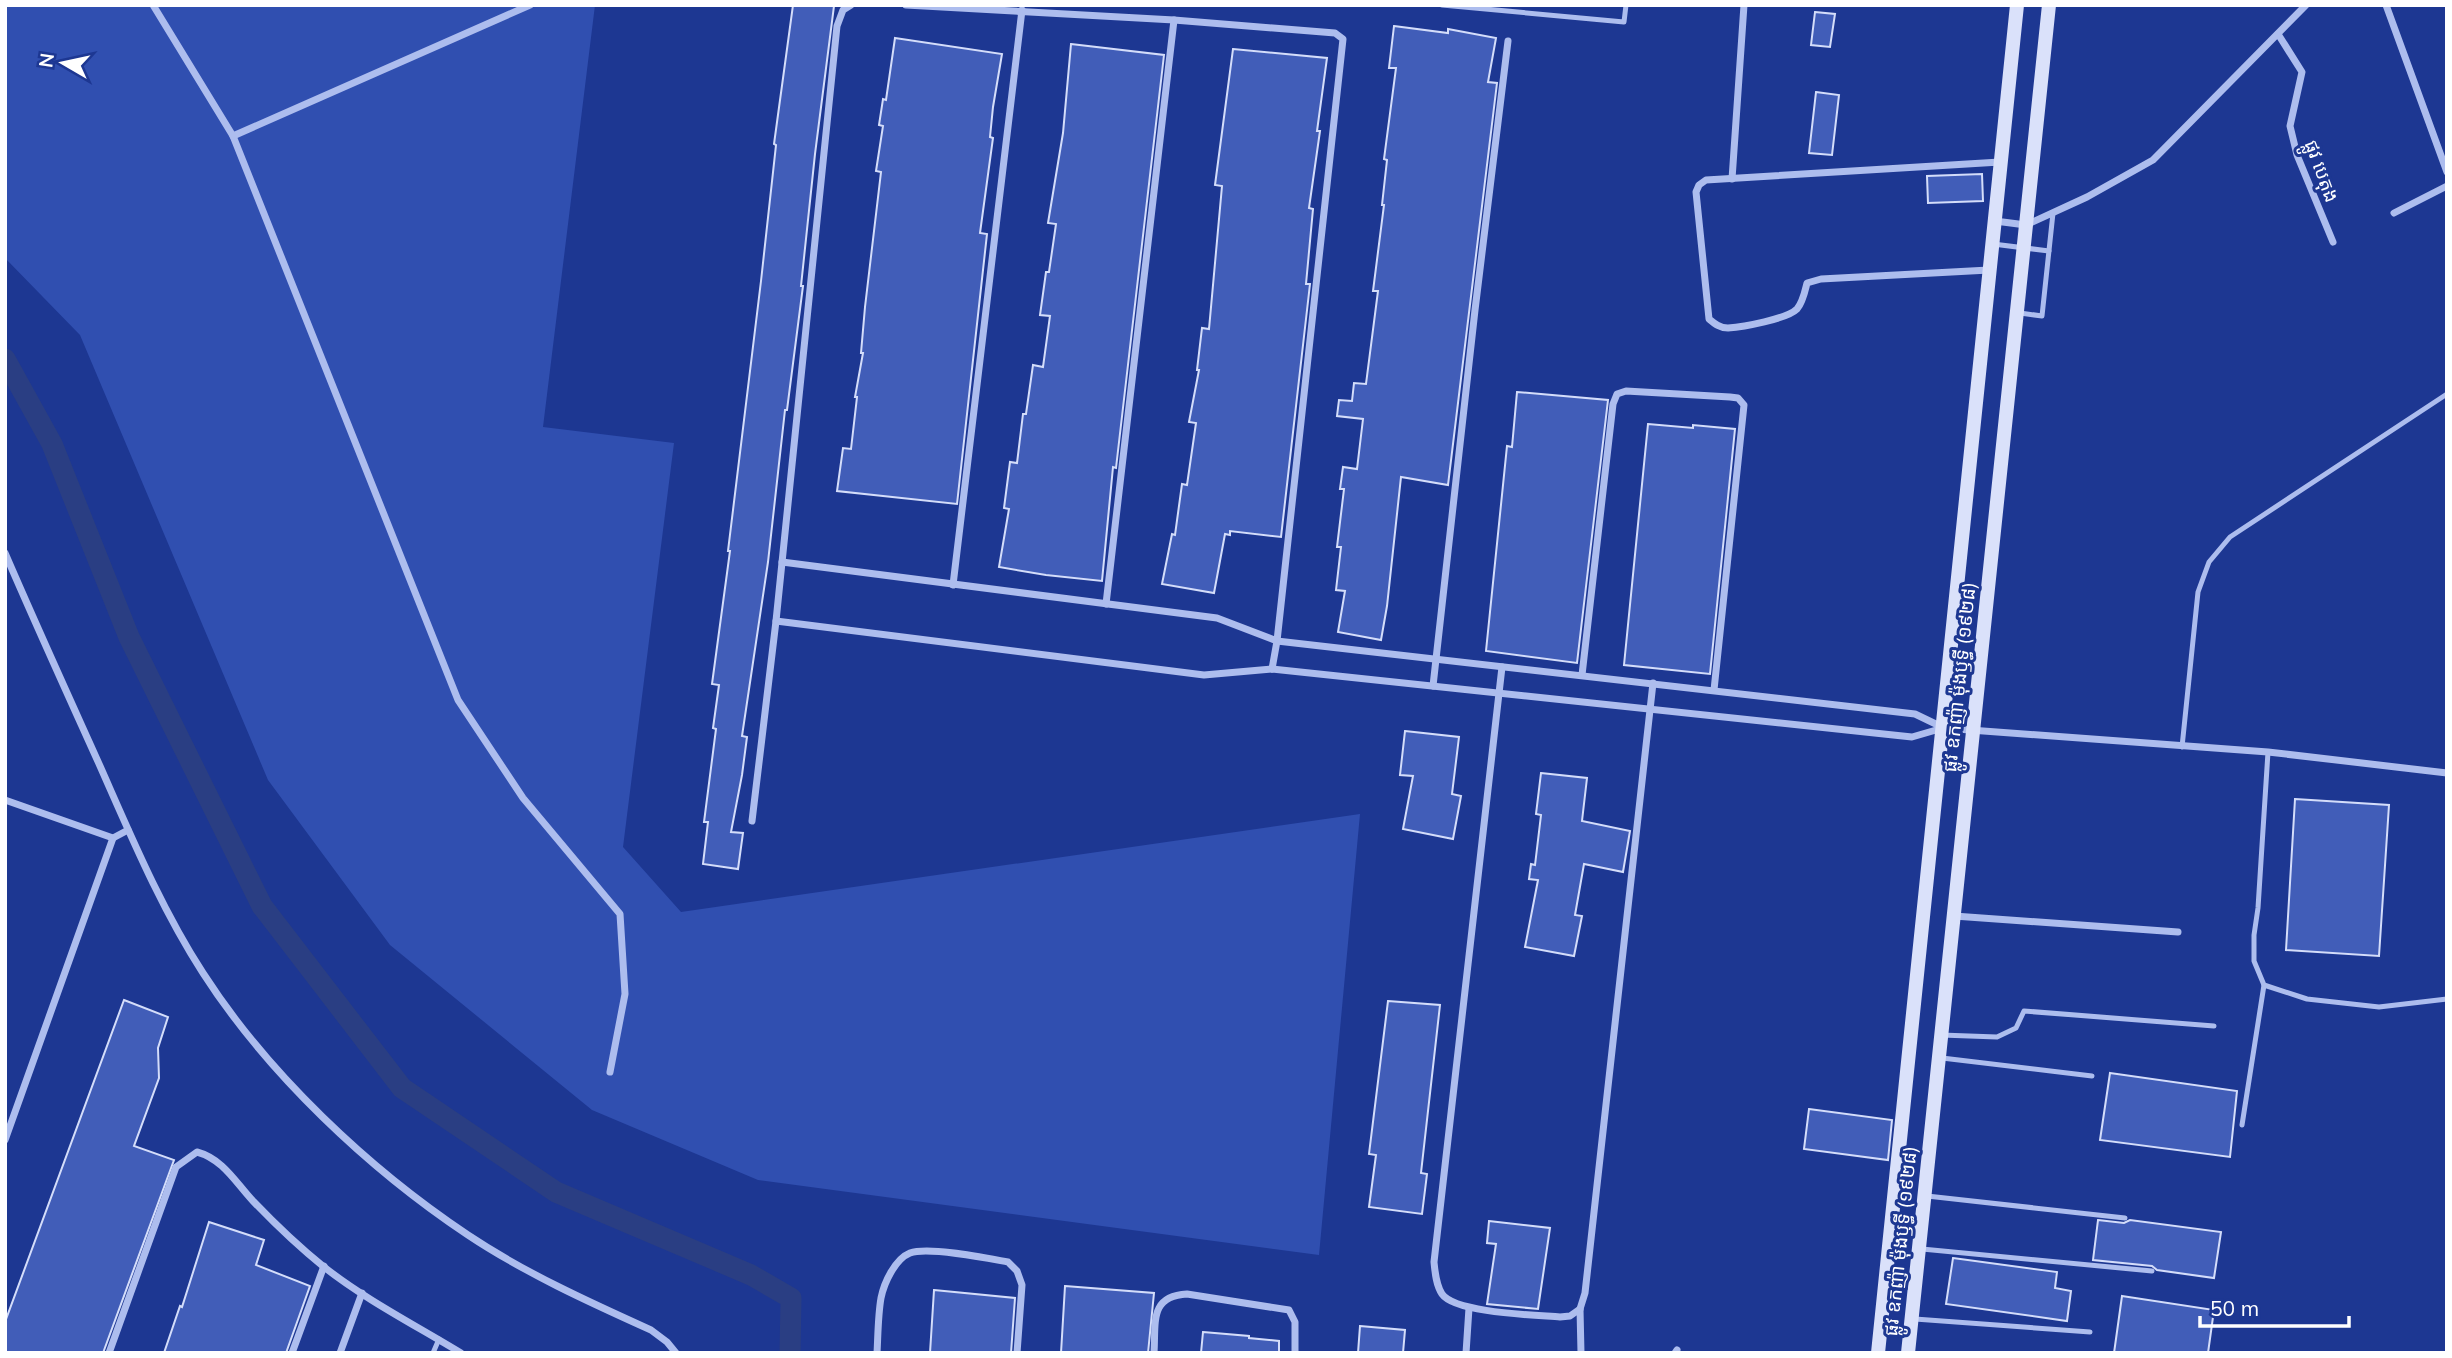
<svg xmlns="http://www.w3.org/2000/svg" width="2452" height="1358" viewBox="0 0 2452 1358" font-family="Mulish,'Noto Sans Khmer',sans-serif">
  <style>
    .green { fill: #304fb0 }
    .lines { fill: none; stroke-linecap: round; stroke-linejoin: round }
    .canal { stroke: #2a3e83; stroke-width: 21 }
    .building { fill: #415db8; stroke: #d4ddfa; stroke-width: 2 }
    .service { stroke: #adbdee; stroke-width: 5 }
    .minor { stroke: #adbdee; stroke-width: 7 }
    .secondary { stroke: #dae1fa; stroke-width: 14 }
    .labels { text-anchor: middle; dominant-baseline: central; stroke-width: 6; stroke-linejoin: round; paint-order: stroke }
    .street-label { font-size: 19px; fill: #fff; stroke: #1d3792 }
  </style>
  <rect width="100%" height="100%" fill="#1d3792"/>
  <path class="green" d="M5,5H595L543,427L674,443L623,847L681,912L1360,814L1319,1255L758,1180L592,1110L390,945L268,780L80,335L5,258Z"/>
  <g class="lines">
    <path class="canal" d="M5,359L52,444L129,637L262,906L402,1088L556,1192L751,1275L791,1298L790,1353"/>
  </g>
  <g class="building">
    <path d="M793,5L834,6L815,154L801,286H803L787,410H785L768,562L742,736L747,737L742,775L731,832L743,833L738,869L703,864L708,822H704L716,729L713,728L719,685L712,684L730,551H728L761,281L776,145L774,144Z"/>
    <path d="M1815,12L1835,14L1830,47L1811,45Z"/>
    <path d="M1394,26L1448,33V29L1496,38L1488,82L1497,83L1448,485L1401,477L1387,606L1381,640L1338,632L1345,591L1336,590L1341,547H1337L1344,489H1340L1343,467L1357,469L1363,419L1337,416L1339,400L1352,401L1354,383L1366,384L1378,291H1373L1384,205H1382L1387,160L1384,159L1396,68H1389Z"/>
    <path d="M895,38L1002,54L993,107L990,137L993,138L980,233L987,234L957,504L837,491L843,448L851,449L857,397H855L863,353H861L865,307L881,172L876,171L883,126L879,125L883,99L886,100Z"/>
    <path d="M1071,44L1164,55L1116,468L1113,467L1102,581L1046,575L999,567L1009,509L1004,508L1010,462L1017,463L1023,414H1026L1033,365L1043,367L1050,316L1040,315L1046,272H1049L1056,224L1048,223L1063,133Z"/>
    <path d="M1233,49L1327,58L1317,131H1320L1309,208L1313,209L1306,284H1310L1281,537L1230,531V535L1225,534L1214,593L1162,584L1172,534L1175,535L1182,484L1187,485L1196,423L1189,422L1199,370H1197L1202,328L1209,329L1222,186L1215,185Z"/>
    <path d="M1816,92L1839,95L1832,155L1809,153Z"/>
    <path d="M1982,174L1983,201L1928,203L1927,176Z"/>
    <path d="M1517,392L1608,400L1577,663L1486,651L1507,446L1512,447Z"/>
    <path d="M1648,424L1693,428V425L1735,429L1710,674L1624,665Z"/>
    <path d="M1405,731L1459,737L1452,794L1461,796L1453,839L1403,829L1413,776L1400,775Z"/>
    <path d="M1541,773L1587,778L1582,821L1630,831L1623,872L1584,864L1575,915L1582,916L1574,956L1525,947L1538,880L1529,879L1531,864L1535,865L1541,815L1536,814Z"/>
    <path d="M2295,799L2389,805L2379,956L2286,950Z"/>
    <path d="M124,1000L168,1017L158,1048L159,1078L134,1146L174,1160L103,1353H5V1322Z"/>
    <path d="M1388,1001L1440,1005L1421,1173L1427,1174L1422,1214L1369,1207L1376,1155L1369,1154Z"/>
    <path d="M2110,1073L2237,1091L2230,1157L2100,1140Z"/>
    <path d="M1809,1109L1892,1120L1888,1160L1804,1149Z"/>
    <path d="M2098,1220L2124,1223L2130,1220L2221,1232L2214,1278L2157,1270L2152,1266L2093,1260Z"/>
    <path d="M1489,1221L1550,1228L1538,1309L1487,1304L1496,1244L1487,1243Z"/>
    <path d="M209,1222L264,1240L256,1265L310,1286L286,1353H164L180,1306L182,1307Z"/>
    <path d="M1953,1258L2057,1272L2055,1288L2071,1291L2067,1321L1946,1304Z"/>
    <path d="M1065,1286L1154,1293L1148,1353H1061Z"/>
    <path d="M934,1290L1015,1298L1011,1353H930Z"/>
    <path d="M2122,1296L2214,1310L2208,1353H2114Z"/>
    <path d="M1360,1326L1405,1330L1403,1353H1358Z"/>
    <path d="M1203,1332L1249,1336V1338L1279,1341V1353H1201Z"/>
  </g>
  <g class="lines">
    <g class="service">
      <path d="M1442,5L1624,22L1626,5"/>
      <path d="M1993,244L2049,251"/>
      <path d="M2020,313L2042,316L2053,213"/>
      <path d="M2182,747L2198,592L2209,562L2230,537L2447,394"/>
      <path d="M2268,752L2258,908L2254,935V961L2264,985L2307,999L2379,1007L2447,999"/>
      <path d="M1941,1035L1997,1037L2016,1028L2024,1011L2214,1026"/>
      <path d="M1942,1058L2092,1076"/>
      <path d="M2242,1125L2264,985"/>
      <path d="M1927,1196L2125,1218"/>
      <path d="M1922,1249L2152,1271"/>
      <path d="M1915,1319L2090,1332"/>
      <path d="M433,1353L439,1339"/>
    </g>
    <g class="minor">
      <path d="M153,5L233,136L458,700L523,798L620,914L625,994L610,1072"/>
      <path d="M906,5L1174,20L1335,33L1343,39L1277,641L1272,669"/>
      <path d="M2386,5L2447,172"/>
      <path d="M2278,34L2302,72L2290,126L2297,155L2333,242"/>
      <path d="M233,136L530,5"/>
      <path d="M1732,179L1744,5"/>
      <path d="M2394,213L2447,186"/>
      <path d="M1995,221L2026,225L2087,197L2153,160L2306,5"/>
      <path d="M1989,270L1821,279L1807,283C1805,291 1803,302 1797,309C1787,319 1743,327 1728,328C1720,328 1715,324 1709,319L1696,192L1699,185L1706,180L2000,162"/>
      <path d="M5,553C36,625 68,695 100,766C131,836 161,908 203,973C268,1074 369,1169 468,1235C525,1273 589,1302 651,1330L667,1342L676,1353"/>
      <path d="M782,562L1217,618L1277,641L1915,714L1942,727"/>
      <path d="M953,585L1022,10"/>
      <path d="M1106,604L1174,20"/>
      <path d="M776,621L1204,675L1272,669L1912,737L1943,728L2268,752L2447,773"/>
      <path d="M1502,667L1434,1262C1435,1272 1436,1285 1442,1294C1455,1313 1536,1315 1560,1317L1570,1316L1580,1309"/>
      <path d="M1582,675L1613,404L1617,394L1626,391L1730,397L1738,398L1744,405L1714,690"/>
      <path d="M1433,686L1475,310L1508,41"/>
      <path d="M5,800L113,838"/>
      <path d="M752,821L776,621L837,26L843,10L851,5"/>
      <path d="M1954,916L2178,932"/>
      <path d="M5,1140L113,838L128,830"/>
      <path d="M109,1353L176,1167L197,1152C223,1159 236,1183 253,1201C275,1224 299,1247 324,1267C366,1300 415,1325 461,1353"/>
      <path d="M292,1353L324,1266"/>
      <path d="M340,1353L362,1293"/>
      <path d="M877,1353C878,1335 878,1315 881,1298C884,1283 895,1259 910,1253C928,1246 986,1258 1008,1262L1017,1271L1022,1285L1017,1353"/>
      <path d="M1154,1353C1156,1323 1149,1296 1187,1294L1289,1310L1295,1322V1353"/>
      <path d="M1466,1353L1469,1308"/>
      <path d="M1581,1353L1580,1309L1585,1293L1653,683"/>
      <path d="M1675,1353L1677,1350"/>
    </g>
    <g class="secondary">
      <path d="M1878,1353L2017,5"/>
      <path d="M1908,1353L2049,5"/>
    </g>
  </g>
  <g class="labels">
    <g class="street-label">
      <text transform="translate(2322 171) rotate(70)">ផ្លូវ បេតុង</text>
      <text transform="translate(1959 677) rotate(-84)">ផ្លូវ ឧកញ៉ា ម៉ុងឫទ្ធី (១៩២៨)</text>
      <text transform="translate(1900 1241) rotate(-84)">ផ្លូវ ឧកញ៉ា ម៉ុងឫទ្ធី (១៩២៨)</text>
    </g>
  </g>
  <rect width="2452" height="1358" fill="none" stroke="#ffffff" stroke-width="14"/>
  <g transform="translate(63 63) rotate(279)" stroke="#1d3792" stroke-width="5" paint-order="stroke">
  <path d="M0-5L12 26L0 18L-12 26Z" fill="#ffffff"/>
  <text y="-10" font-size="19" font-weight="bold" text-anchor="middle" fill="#ffffff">N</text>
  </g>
  <path d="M2200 1316v10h149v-10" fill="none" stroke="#ffffff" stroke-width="3.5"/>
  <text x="2210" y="1316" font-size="21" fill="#ffffff" stroke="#1d3792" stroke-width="5" paint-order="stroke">50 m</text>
</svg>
